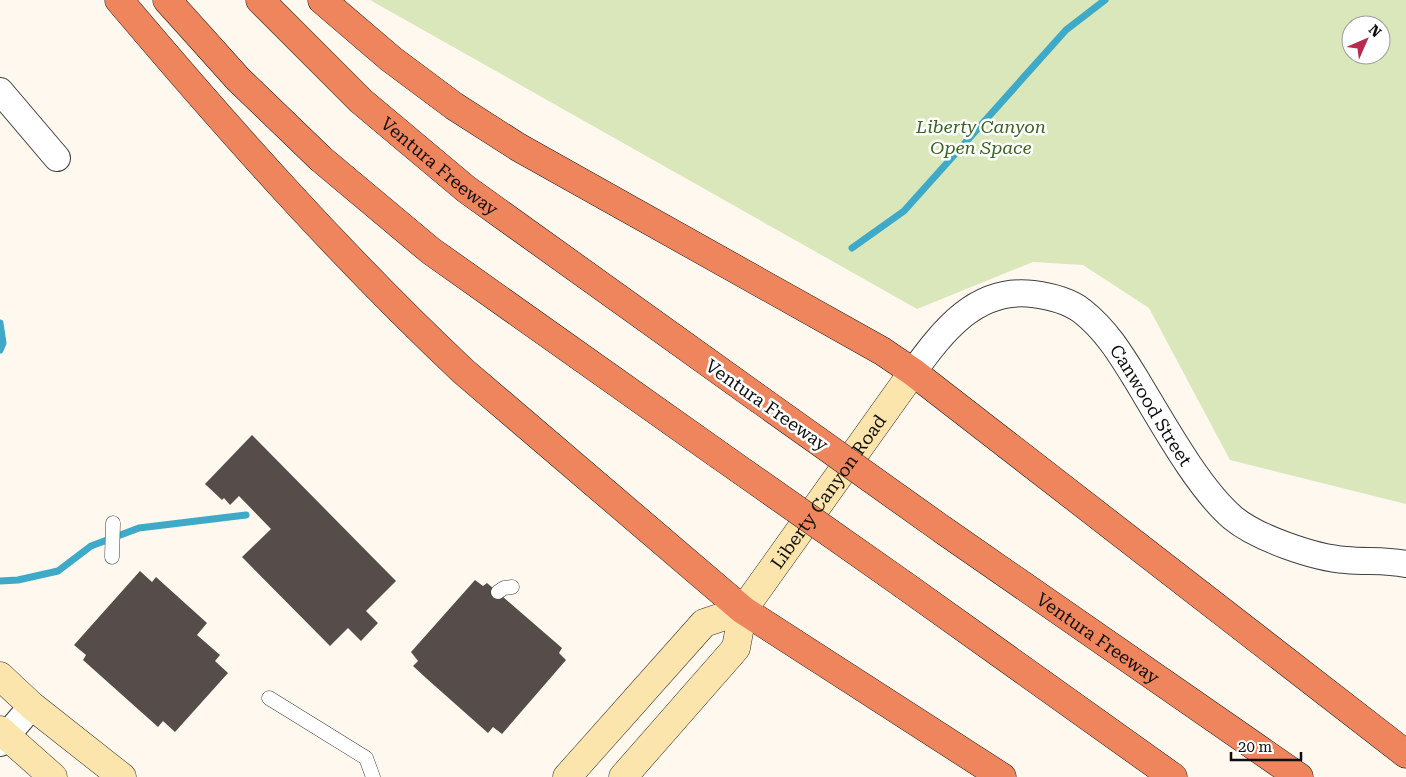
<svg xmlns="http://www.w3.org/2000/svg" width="1406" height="777" viewBox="0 0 1406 777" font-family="'Roboto Serif',serif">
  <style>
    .green { fill: #dae7ba; fill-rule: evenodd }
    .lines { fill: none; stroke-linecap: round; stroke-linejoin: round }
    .stream { stroke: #3faac8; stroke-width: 7 }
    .building { fill: #564d4a }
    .lane-casing { stroke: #414141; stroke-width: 15 }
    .street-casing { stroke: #414141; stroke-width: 28 }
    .secondary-casing { stroke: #303030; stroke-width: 29 }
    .highway-casing { stroke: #1f1f1f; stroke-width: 29 }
    .lane { stroke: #fff; stroke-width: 14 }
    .street { stroke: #fff; stroke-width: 26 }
    .secondary { stroke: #fce5ac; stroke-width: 28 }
    .highway { stroke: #ee855d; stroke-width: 28 }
    .highway-bridge-casing { stroke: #1f1f1f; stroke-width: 29; stroke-linecap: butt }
    .highway-bridge { stroke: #ee855d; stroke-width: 28 }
    .labels { text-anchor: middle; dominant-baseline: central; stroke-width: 5; stroke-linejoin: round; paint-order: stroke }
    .park-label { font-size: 18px; font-style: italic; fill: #3a6320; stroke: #fff }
    .street-label { font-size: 18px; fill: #0e0e0e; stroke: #fff }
  </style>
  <rect width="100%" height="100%" fill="#fef8ef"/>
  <path class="green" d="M370,0H1406V504L1230,460L1149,308L1083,265L1033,262L917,309ZM1351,25H1381V55H1351Z"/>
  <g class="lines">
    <g class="stream">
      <path d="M852,248L904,211L1066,30L1105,0"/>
      <path d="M0,323L3,343L0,350"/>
      <path d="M0,581L18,580L58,571L91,546L139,528L246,515"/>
    </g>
  </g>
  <g class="building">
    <path d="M252,435L396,581L366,611L378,623L361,641L348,628L330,646L242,557L271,529L239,496L230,505L224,498L222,500L205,484Z"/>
    <path d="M140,571L152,582L156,577L207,623L197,635L220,655L215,661L228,673L175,732L163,721L158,727L83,660L86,655L74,645Z"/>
    <path d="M475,580L483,586L487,583L562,648L559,653L566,660L502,734L493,727L488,733L426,678L413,666L418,661L411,652Z"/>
  </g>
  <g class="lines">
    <defs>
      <g id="lane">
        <path d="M112,557L113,523"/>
        <path d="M498,592L504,588L512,587"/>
        <path d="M269,698L366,758L373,777"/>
      </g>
      <g id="street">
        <path d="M0,91L57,158"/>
        <path id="s1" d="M913,372C943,331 976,287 1033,294C1049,296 1069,301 1082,311C1106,330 1120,353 1136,379C1161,420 1197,487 1233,518C1257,538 1315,558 1346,560C1366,562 1386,560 1406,564"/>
        <path d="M0,743L32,706"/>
      </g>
      <g id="secondary">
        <path d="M0,676L32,706L122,777"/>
        <path d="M0,730L53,777"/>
        <path d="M567,777L704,623L743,610"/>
        <path id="s2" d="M623,777L736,648L743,610L913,372"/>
      </g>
      <g id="highway">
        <path d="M119,0C227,128 340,255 463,371L743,610L1002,777"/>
        <path d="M167,0L238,79L321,159L431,251L719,455"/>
        <path id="s3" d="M260,0L361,101L466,189L759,399"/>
        <path d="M322,0L391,59L454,106L518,147L882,351L913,372L1406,754"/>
        <path id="s4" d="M943,530L1299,777"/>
        <path d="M904,585L1173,777"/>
      </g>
    </defs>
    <use href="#lane" class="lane-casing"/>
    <use href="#street" class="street-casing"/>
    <use href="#secondary" class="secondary-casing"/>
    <use href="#highway" class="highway-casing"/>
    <use href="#lane" class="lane"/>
    <use href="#street" class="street"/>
    <use href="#secondary" class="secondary"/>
    <use href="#highway" class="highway"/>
    <defs>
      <g id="highway-bridge">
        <path d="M759,399L943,530"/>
        <path d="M719,455L904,585"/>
      </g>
    </defs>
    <use href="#highway-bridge" class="highway-bridge-casing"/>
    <use href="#highway-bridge" class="highway-bridge"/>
  </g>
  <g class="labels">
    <g class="park-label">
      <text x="981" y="126">Liberty Canyon<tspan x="981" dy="21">Open Space</tspan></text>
    </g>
    <g class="street-label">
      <text stroke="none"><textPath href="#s3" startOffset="245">Ventura Freeway</textPath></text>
      <text stroke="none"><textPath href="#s1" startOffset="321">Canwood Street</textPath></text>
      <text transform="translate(767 405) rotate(35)">Ventura Freeway</text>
      <text stroke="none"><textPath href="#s2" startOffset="356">Liberty Canyon Road</textPath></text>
      <text stroke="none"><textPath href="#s4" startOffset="189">Ventura Freeway</textPath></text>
    </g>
  </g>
  <g transform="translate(1366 40) rotate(45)"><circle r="24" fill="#ffffff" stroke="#9f9f9f"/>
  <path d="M0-4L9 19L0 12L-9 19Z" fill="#b82b4b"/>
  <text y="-8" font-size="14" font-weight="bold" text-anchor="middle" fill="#0e0e0e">N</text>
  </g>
  <path d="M1231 752v8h70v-8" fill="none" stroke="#0e0e0e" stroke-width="2.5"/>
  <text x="1238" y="752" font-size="15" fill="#0e0e0e" stroke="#ffffff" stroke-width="4" paint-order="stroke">20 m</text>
</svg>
